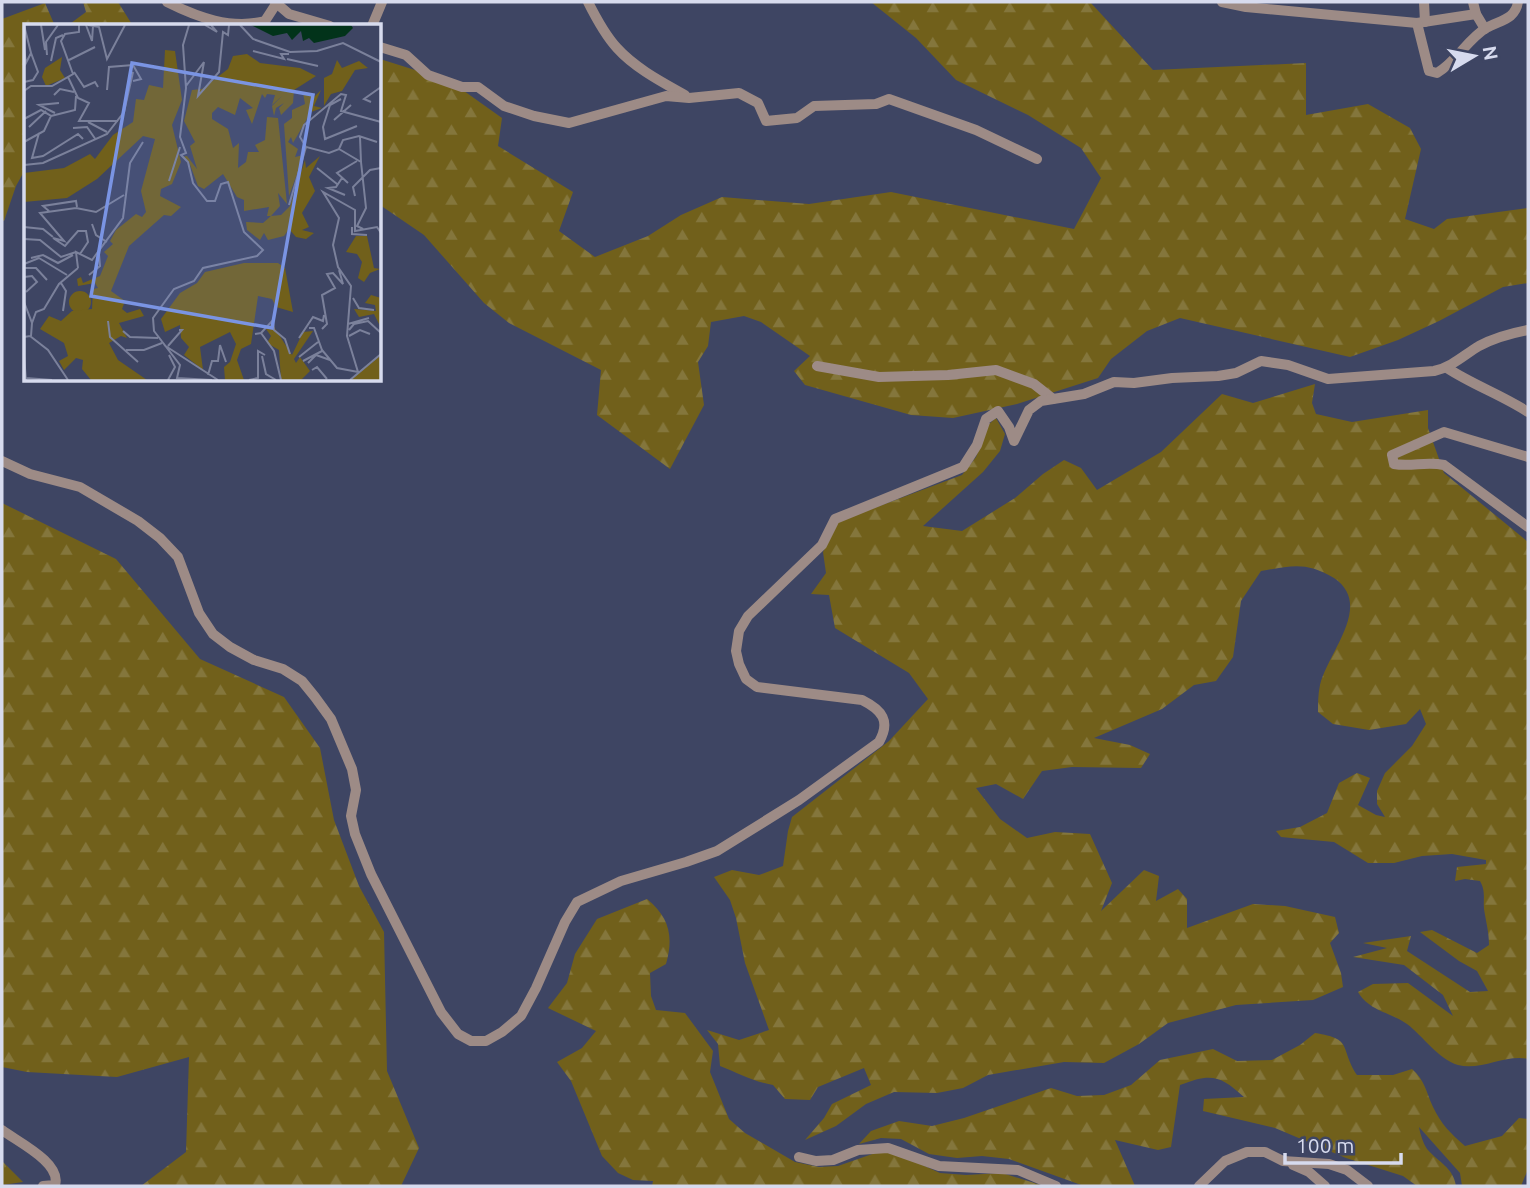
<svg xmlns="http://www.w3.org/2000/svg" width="1530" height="1188" viewBox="0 0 1530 1188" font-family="Ubuntu,sans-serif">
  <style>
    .grass { fill: url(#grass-tufts) }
    .forest { fill: url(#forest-firs) }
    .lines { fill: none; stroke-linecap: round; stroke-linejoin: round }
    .minor { stroke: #9d8b86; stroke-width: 10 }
    .inset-road { fill: none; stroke: #7b819b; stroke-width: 2 }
    .view { fill: #7a94e3; fill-opacity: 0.15; stroke: #7a94e3; stroke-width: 3.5 }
    .inset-edge { fill: none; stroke: #d7dbee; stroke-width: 3.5 }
  </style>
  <defs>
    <pattern id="grass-tufts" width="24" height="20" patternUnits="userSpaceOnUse" patternTransform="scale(1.75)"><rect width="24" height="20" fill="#71601b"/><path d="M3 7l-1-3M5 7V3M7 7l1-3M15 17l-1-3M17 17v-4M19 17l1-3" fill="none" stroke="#84763c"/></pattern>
    <pattern id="forest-firs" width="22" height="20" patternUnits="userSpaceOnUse" patternTransform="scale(1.75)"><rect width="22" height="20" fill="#71601b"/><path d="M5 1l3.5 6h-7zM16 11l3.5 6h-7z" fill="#84763c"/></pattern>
  </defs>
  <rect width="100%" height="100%" fill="#3e4563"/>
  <path class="grass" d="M2,1161L23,1182L2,1185Z"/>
  <g class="forest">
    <path d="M83,2H118L133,26H67L86,12Z"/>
    <path d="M871,2H1090L1153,70L1306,63V115L1368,104L1410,128L1421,149L1405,219L1434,229L1447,219L1528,208V283L1503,287L1439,321L1398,340L1350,357L1180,318L1147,331L1111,359L1098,378L1017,404L953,418L911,415L805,385L794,371L810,356L761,322L744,316L711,322L708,346L698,362L704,405L670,469L597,415L601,370L509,323L484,303L424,235L380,205V59L450,81L502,118L498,146L573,192L559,231L595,257L648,236L681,215L722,197L809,204L891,192L1074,229L1101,178L1081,148L1028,115L956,80L916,38Z"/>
    <path d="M45,3L55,26H26V168L16,186L4,221L2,220V19Z"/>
    <path d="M1315,384L1312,403L1316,414L1352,422L1428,410V428L1444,473L1528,542V1059C1506,1054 1481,1071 1458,1065C1438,1059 1423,1036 1407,1024C1390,1012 1369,1011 1358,992L1373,984L1408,983L1453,1016L1443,995L1404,965L1353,957L1387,948L1363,943L1411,936L1407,951L1470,992L1488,991L1477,971L1459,961L1420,932L1432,930L1477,953L1489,945C1489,932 1486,922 1484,909C1483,898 1486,892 1480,881L1465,879L1455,881L1457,867L1486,864V860L1452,854L1422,856L1394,863H1368L1334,842L1281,837L1276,831L1300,827L1327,813L1339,783L1357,773L1370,778L1358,805L1376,815L1385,817L1377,804V791L1385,773L1412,746L1426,724L1420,709L1406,724L1369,730L1333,724L1318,712C1318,704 1318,694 1320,685C1328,652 1374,605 1334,578C1306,561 1291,566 1261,571L1241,601L1233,657L1216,681L1194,685L1162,709L1094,738L1130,745L1150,754L1141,768L1072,767L1042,771L1023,799L996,784L976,788L1000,819L1027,838L1055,832L1090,834L1112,883L1101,911L1144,870L1159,876L1156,901L1178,889L1187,899V928L1253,904L1285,906L1335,917L1339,933L1330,943L1341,973L1343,987L1313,1000L1236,1005L1168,1023L1139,1044L1104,1063L1064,1062L988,1075L963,1088L937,1093L894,1092L866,1104L836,1126L805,1140L824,1118L832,1104L871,1085L864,1068L818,1087L810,1100L785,1099L773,1085C754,1082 738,1073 720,1066L718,1044L707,1030L739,1040L769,1030L745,963L736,918L730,900L714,877L732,870L759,875L783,866L788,831L792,817L889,741L928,699L909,673L835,628L829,595L811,594L826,573L823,552L837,522L962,475L976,457L989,424L996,418L1005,434L1000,451L983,472L923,526L962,531L1015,498L1043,474L1064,460L1081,468L1097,490L1161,452L1222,394L1253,403Z"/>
    <path d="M2,503L116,559L200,659L284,697L320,748L334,820L359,886L384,932L387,1071L419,1148L401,1186H141L186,1152L189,1057L117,1077L27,1072L2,1067Z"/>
    <path d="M647,899C669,917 674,936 666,964L650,973L651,996L656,1010L685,1013L713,1051L710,1072L729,1119L745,1133L795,1162L819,1167L838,1166L878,1152L896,1153L940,1173L966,1175L1002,1173L1044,1186H652L653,1181L633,1180L618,1173L602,1156L571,1081L557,1062L582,1048L596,1031L548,1008L567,983L575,954L597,919Z"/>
    <path d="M1315,1033C1354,1039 1339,1047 1357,1075H1393L1412,1069C1425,1080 1426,1092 1433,1107C1441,1124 1451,1134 1465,1146L1502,1136L1519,1118L1528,1119V1169L1521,1186H1462L1460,1173L1419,1127C1420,1133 1423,1143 1427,1149C1439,1163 1453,1167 1456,1186H1417L1403,1176L1346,1158L1275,1128L1203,1111L1204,1099L1244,1097C1220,1075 1211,1073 1180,1085L1171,1147L1158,1150L1115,1140L1135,1186H1084L1009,1159L982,1156L957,1158L929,1154L901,1139L881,1138L859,1144L871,1131L899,1121L932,1126L964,1118L1051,1088L1077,1096L1104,1095L1131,1085L1160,1060L1213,1049L1237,1061L1272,1060L1300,1045Z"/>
  </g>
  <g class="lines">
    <g class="minor">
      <path d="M167,2C197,17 231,30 265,21L276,4"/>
      <path d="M275,2L289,14L330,26"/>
      <path d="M588,2C596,18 605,35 617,48C635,68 662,82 685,95"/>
      <path d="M1222,2L1246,7L1417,23L1476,14"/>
      <path d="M1424,2L1425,22"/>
      <path d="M1473,2L1476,14L1485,29"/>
      <path d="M1417,23L1429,71L1437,73C1456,62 1468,39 1486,28C1500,20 1515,20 1518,2"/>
      <path d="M372,26L382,2"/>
      <path d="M380,47L406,55L428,75L462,87H478L504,106L534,116L569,123L666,96L689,98L739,93L758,103L766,121L797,118L814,106L876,104L889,99L976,130L1037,159"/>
      <path d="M817,366L879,377L948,375L996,370L1034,384L1053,399"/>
      <path d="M1447,368C1473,385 1502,395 1528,412"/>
      <path d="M1528,457L1444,432L1392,455L1394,464C1412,467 1426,461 1444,465L1528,527"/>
      <path d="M2,461L30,474L80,487L138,521L160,538L178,557L199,613L213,634L230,647L254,660L283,669L302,681L315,697L331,719L352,769L356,790L351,816L355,834L371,874L441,1012L458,1034L471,1041H486L502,1032L521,1016L536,988L565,922L577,902L621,881L686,862L717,851L799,800L879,742C891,721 882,710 862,700L757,687L746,679L739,664L736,651L739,631L748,616L822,545L835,519L963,467L977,445L986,419L998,411L1009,427L1014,441L1029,410L1041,401L1084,394L1114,382L1134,383L1172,378L1218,376L1236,373L1261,361L1288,365L1328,379L1434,371C1452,367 1464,355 1479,346C1494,338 1512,333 1528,330"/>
      <path d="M2,1130C18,1142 62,1163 55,1185L43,1186"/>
      <path d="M799,1157L816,1161L833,1160L858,1150L888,1148L939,1166L1018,1170L1056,1186"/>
      <path d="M1293,1165L1309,1172L1325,1186"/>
      <path d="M1199,1186L1225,1161L1247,1152H1265L1283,1161L1329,1164L1347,1170L1368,1186"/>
    </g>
  </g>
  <g transform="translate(24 24)">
    <rect width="357" height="357" fill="#3e4563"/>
    <path d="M45 278a11 11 0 1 1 22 0a11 11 0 1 1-22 0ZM248,300L268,331L279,308L289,307L270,335L272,339L276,333L286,347L277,356H257L255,326L243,319L247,312L242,305Z" fill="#71601b"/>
    <path d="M141,26L151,27L158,76L148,101L157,138L148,160L137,165L136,172L157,183L147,192L140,191L105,222L87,267L101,277L98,285L103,289L116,285L120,292L95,299L103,314L97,312L85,319L94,336L123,356H67L58,345L59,336L52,334L40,346L35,337L44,332L40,319L16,305L25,292L37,297L48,287L68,285L69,265L74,264L71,259L54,262L53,255L57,253L59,259L76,252L84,232L80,228L89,220L86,217L92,206L112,190L118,193L122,188L117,167L131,115L119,112L73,155L43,174L0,178V149L40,144L66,130L71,135L89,111L109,98L112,75L120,76L125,61L139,64ZM223,30L236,39L276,44L292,52L270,66L269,79L257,91L255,84L260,79L252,84L250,92L248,82L258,72L248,81L251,71L243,70L241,74L238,70L228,100L222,86L229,84L216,74L211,91L194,83L188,89V95L204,105L209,124L215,119L214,144L222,138L224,128H235L231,121L241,116L243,93L254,94L263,180L254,169L256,182L247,192L257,191L266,182L281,136L282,144L296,132L285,153L291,167L278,189L285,203L278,206L290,209L282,215L272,213L265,205L260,212L244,216L240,209L236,216L223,206L222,198L239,199L247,192H243L245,183L220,187V176L213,173L199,150L180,165L174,162L165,138L158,133L163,132L173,145L166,122L171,118L160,97L168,66L178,65L204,45L209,32ZM38,33L36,46L41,54L22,62L18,53L21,44ZM313,36L318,44L335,37L344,44L331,46L318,67L307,70L300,82V54L308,50ZM297,66L290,82L298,84L287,88L269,119L267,113L264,118L274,125L271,133L280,131L265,172L260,100L268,94V86L281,80L279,69L290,73ZM332,212H343L350,244L356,245L346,249L340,258L334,254L338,238L333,230L322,228ZM220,239H254L261,244L269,288L252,283L248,275L234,272L227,320L217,325L213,336L220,356H201L200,343L206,338L212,320L206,308L176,323L179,346L160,331L165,323L157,314L156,301L141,308L137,295L156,269L173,259L181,248ZM347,271L357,274V304L350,290L335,293L330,285L352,287L351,281L341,279ZM357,331V356H327Z" fill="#71601b"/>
    <path d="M227,1H327L329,4L321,12L290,19L285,14L279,17L277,7L268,16L263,9L249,12Z" fill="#02331a"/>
    <path class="inset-road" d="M0,1L7,29M17,1L21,26M62,1L68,17L69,2M64,1L75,3L83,35L101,1M165,1L159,21L162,64L156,113L162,129L157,131L164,138L169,159L183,177H191L197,160L204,158L220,208L239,226L233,232L179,244L170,257L150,265L129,294L130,307L156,341L153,354L188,356M181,1L193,8L187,1M216,1L229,15L266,28L293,27L319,19L357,38M0,24L2,39L7,29L14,48L9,56L0,58M229,27L260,35L257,30H265M23,31L22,18L34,1M263,35L294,42M45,36L71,23M27,37L32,14L39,11M50,48L60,63L71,58L74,63M44,53L54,74L65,79L55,97H94M162,62L180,38L174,72L195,48L199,8L204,11L205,1M83,66L85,43L109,41L117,55L109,57M0,67L7,62H28L49,50L37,17L41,10L55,8V1M30,71L36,65L50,68M317,75L306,81L299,103L301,115L333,102M347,78L340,75L357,63M31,89L15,81L35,79M27,92L51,86L52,72M0,95L17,86L27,92L20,107L0,118M310,96L327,81M64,98L83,108M5,103L22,87M49,104L63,103L72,116M15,109L8,134L19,132L54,110L59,115M336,113L337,138M315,125L319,116L335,112L353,118M337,138L315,125L305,129L282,123L276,113L280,101L317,70L322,71L317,87L357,98M337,138L342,184L333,202L339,205M0,141L19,139L83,110L100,88L109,48M293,144L313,160M318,154L312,163L304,164L321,171M145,157L156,123M324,159L313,149L333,137M331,172L329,163L346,146L357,144M265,181L282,123M25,187L19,182L52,177L53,183M68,200L72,211L83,218M0,203L19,205L29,213M328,203V210L343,211M29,214L40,217L16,189L52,184L72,188L100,171M29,214L41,222L54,207H62L64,218L56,230M0,215L16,216L37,233L52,228M7,234L19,231L34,239L49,231M0,240L15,234L43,251M0,244H12L23,256M54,244L52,228L68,236L99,194L106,139L119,118M65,251L76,242L75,230M0,253L8,252L13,258L2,268M37,259L42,267L39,287M329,274L335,284L350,286M0,278L8,299L7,312M84,297L86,313L114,338M8,299L12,288L20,285L35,260L54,244M324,300L345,294M285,304H290L298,326L313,344L334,348L323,312L327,262L314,243L309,221L315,194L299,168L331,186V207L353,203L357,209M298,305L303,300L298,271L311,264L303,250L309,249L319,260L315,246M325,306L330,300L344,297L357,309M99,307L106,313L134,314M237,309L249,296L250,306L261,315L266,330M231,310L237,309L250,327L257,356M325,312L336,306L346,310M0,313L6,312L24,326L44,356M275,314L289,293L299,297L300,291M140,321L194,356M144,322L158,306H155M102,326H120L138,319M0,332L2,356M238,332L242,350L252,356M275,333L294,318M279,337L298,327M284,339L292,331L306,336M288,346L293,343L303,355M184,351L188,337H194L196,321L202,338M2,354L28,356M144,356L151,343L145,331M225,356L234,354V327L241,331M326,356L357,330"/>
    <path class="view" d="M108,39L289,71L248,304L67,272Z"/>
    <rect width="357" height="357" class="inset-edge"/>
  </g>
  <rect width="1530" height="1188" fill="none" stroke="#d7dbee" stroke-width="7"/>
  <g transform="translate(1474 56) rotate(80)" stroke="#3e4563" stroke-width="5" paint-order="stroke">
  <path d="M0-5L12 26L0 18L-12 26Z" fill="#d7dbee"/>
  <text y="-10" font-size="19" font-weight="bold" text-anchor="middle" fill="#d7dbee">N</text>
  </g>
  <path d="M1285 1153v10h116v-10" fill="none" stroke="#d7dbee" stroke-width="3.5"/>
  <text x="1296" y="1153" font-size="21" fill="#d7dbee" stroke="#3e4563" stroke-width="5" paint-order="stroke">100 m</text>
</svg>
